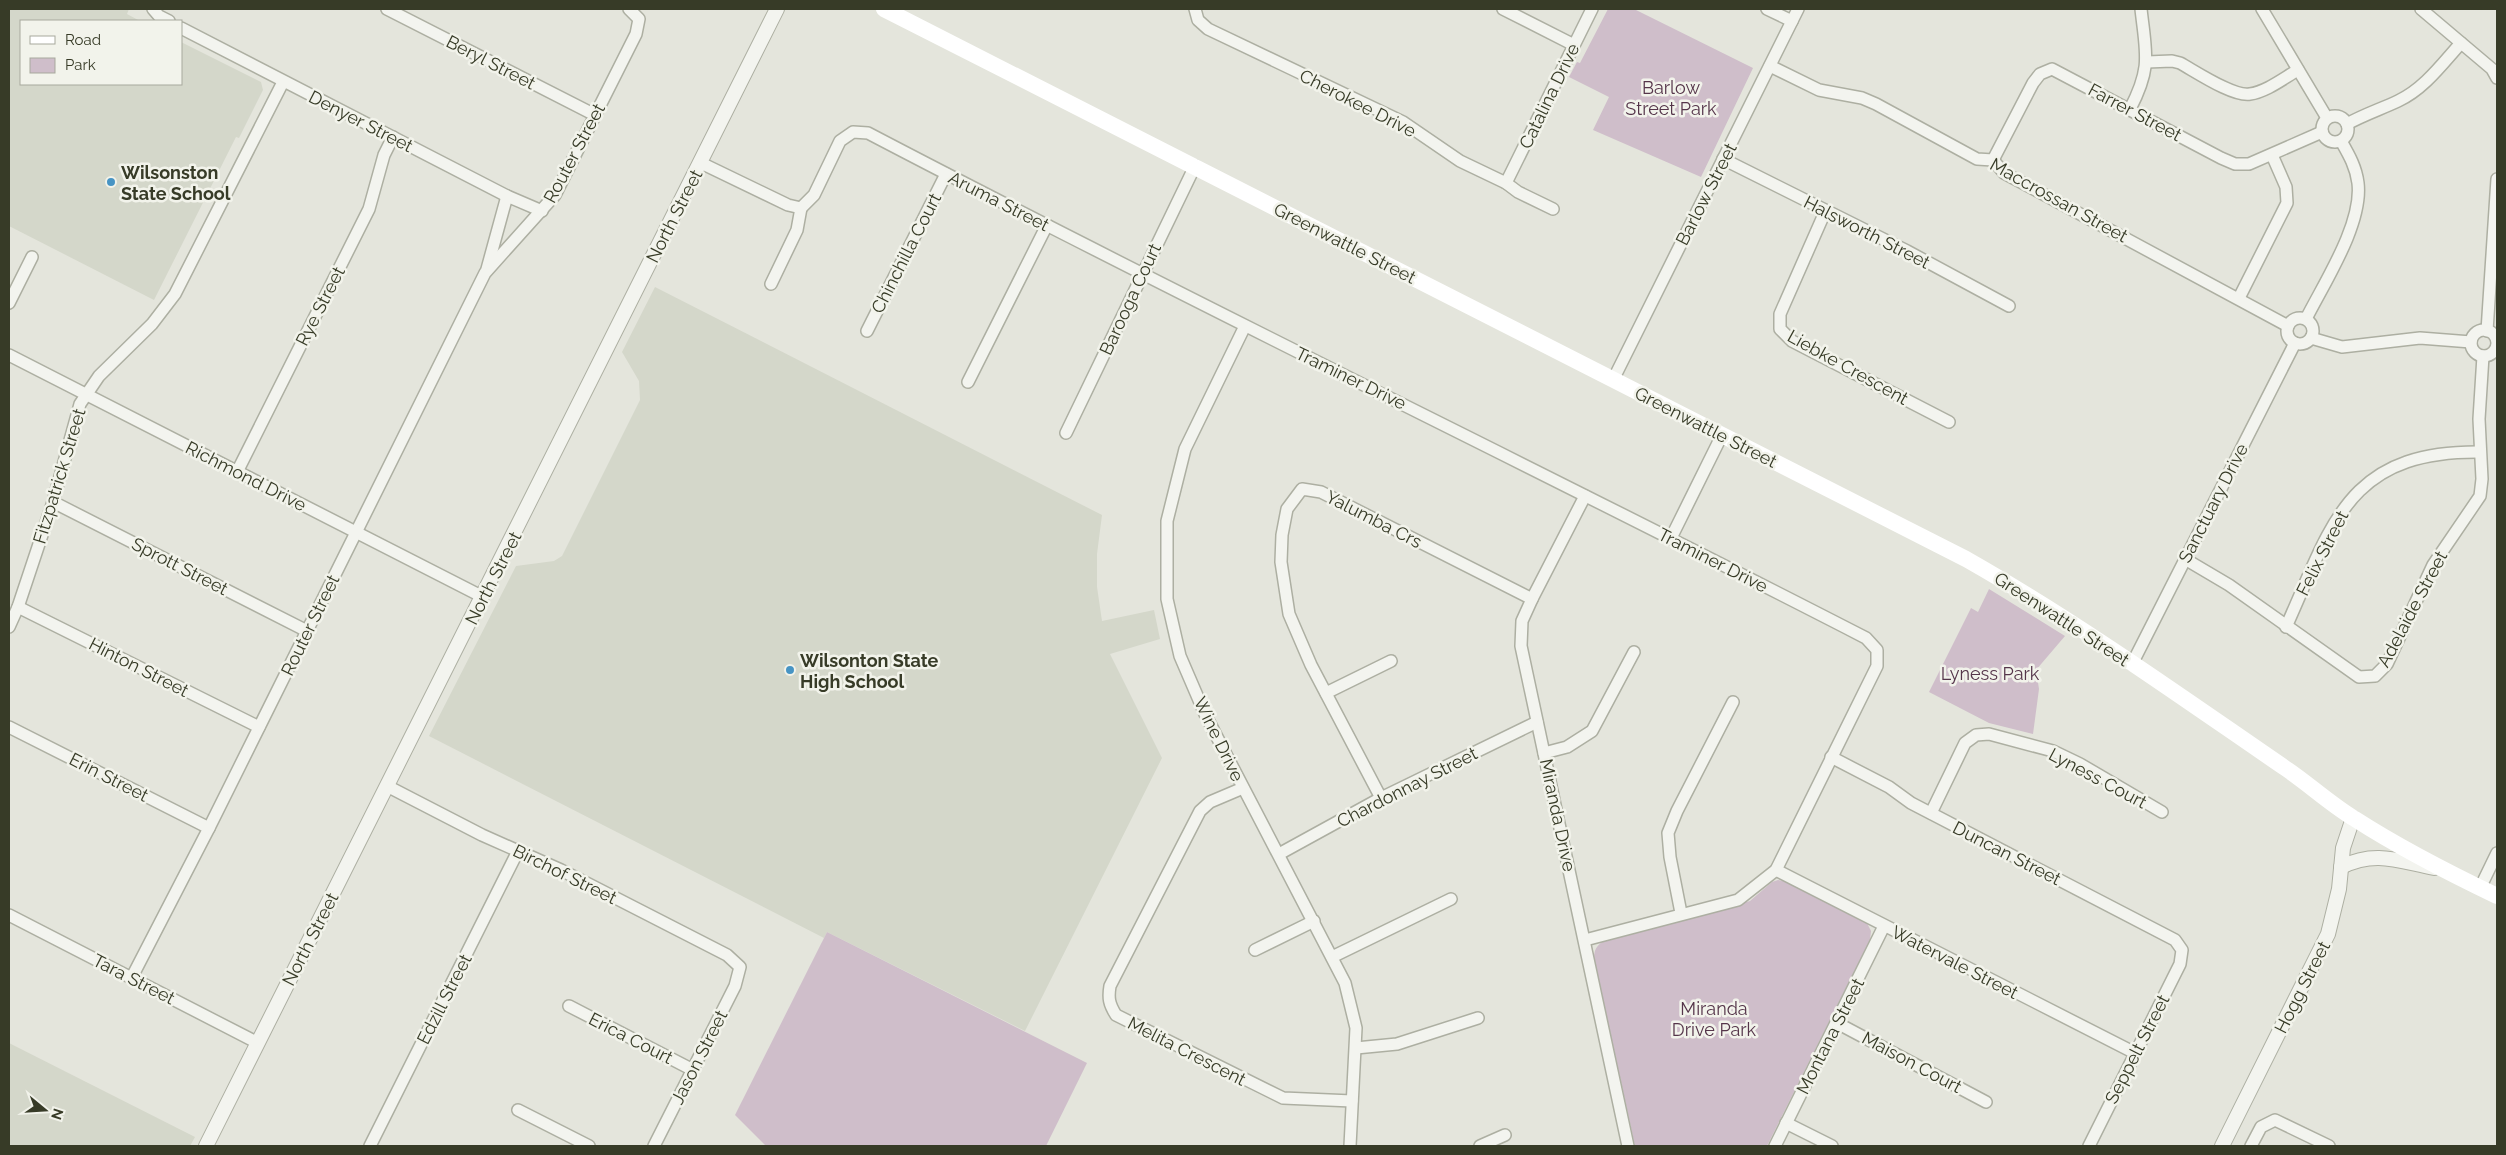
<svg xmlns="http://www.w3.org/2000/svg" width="2506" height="1155" viewBox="0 0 2506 1155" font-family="Raleway,sans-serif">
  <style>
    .built { fill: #d4d7ca }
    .green { fill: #cfbeca }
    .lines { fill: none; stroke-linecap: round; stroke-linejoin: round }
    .minor-casing { stroke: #adafa2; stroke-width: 14 }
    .tertiary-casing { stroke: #adafa2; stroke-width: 16 }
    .minor { stroke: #f3f4ef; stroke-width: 11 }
    .tertiary { stroke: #f3f4ef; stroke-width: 14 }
    .secondary { stroke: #fff; stroke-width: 16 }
    .poi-dot { fill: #4794c4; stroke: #f2f3eb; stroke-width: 2 }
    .labels { text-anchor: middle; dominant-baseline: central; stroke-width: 5; stroke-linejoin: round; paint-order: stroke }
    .street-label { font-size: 18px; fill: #373b27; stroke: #f2f3eb }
    .park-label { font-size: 18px; fill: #55354a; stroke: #f2f3eb }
    .poi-label { font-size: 18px; font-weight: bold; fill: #373b27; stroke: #f2f3eb; text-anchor: start }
  </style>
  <rect width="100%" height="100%" fill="#e4e5dc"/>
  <g class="built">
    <path d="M9,9H129L127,14L140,21H21V84H181V42L261,82L263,90L239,138L236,137L154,300L9,226Z"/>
    <path d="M655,287L1102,515L1097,554V587L1102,621L1154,610L1160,639L1110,654L1162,758L1025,1031L827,932L824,938L429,736L516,566L554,561L562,556L640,400L639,381L622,352Z"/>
    <path d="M9,1043L195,1137L190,1146H9Z"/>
  </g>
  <g class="green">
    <path d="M1608,9H1634L1753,68L1701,177L1593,130L1609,97L1569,77L1577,62L1580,63Z"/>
    <path d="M1989,589L2065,636L2036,670L2039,689L2033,734L1989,723L1929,692L1971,608L1978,612Z"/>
    <path d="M1778,880L1787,882L1867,923L1871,931L1870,940L1767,1146H1635L1594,958C1594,947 1599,943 1609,939L1750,901L1772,882Z"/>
    <path d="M827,932L1087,1063L1046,1146H766L735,1115Z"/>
  </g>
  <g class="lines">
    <defs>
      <g id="minor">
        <path d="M153,9L159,16L169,21"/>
        <path d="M387,9L595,115"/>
        <path d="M1195,9L1198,20L1208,29L1403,122L1460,161L1506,183L1518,192L1553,209"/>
        <path d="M1503,9L1574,45"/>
        <path d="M1767,9L1792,21"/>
        <path d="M2262,9L2327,118"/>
        <path d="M2421,9L2492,69L2497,78"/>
        <path d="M181,28L507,196L542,211"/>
        <path d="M2147,62L2172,61L2180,63C2195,71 2233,97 2250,94C2266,92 2284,78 2298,70"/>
        <path d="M1770,66L1819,90L1862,98L1876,104L1977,159L1993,160L2004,173L2288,326"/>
        <path d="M2130,109C2152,67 2146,54 2141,9"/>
        <circle cx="2335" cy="129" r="13"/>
        <path d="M2347,124C2363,115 2381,109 2398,101C2424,89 2442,64 2461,43"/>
        <path d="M1723,159L1907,251L2009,306"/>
        <path d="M1993,160L2033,83L2040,74L2052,69L2221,158L2235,164H2249L2322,132"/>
        <path d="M701,163L788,205L801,208"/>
        <path d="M1506,183L1592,9"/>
        <path d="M801,208L814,195L840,141L853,132L868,133C1198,306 1534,467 1866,638L1877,650V666L1776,870L1738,900L1585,940"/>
        <path d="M1825,212L1780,314V329L1792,341L1949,422"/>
        <path d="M487,269L507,196"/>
        <path d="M771,284L797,230L801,208"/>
        <path d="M2239,298L2287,203L2286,187L2272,155"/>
        <path d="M9,303L32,257"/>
        <circle cx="2300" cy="331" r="13"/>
        <path d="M2306,319C2324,283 2363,224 2358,183C2356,167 2349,155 2341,141"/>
        <path d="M1245,326L1185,449L1167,521V599L1180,656L1205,714L1345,983L1356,1028L1350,1146"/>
        <circle cx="2484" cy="343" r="13"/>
        <path d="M867,331L946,174"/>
        <path d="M2487,331L2497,179"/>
        <path d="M2311,338L2342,347L2420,338L2471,342"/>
        <path d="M9,355L483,597"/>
        <path d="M1613,380L1798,9"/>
        <path d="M968,382L1047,225"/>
        <path d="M1066,433L1195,166"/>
        <path d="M237,472L369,209L384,155L393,137"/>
        <path d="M1585,496L1532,599L1522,621L1521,646L1628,1146"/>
        <path d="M53,502L307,631"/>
        <path d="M1671,538L1722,435"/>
        <path d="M2185,559L2229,585L2359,677L2375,676L2387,664L2433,565L2480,496L2482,479L2479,419L2483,356"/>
        <path d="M18,607L259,727"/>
        <path d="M9,627L18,607L53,502L80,404L99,376L152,324L175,294L283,82"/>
        <path d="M2286,627C2332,525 2347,451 2479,452"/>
        <path d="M2132,664L2295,343"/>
        <path d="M1326,693L1391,661"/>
        <path d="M9,727L209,828"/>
        <path d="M1544,753L1567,747L1592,731L1634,652"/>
        <path d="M1831,757L1889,787L1911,803L2175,940L2182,950L2180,964L2089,1146"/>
        <path d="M387,786L482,835L561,870L727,955L740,967L735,986L654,1146"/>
        <path d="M1243,788L1210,802L1200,811L1110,986C1108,998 1109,1004 1116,1015L1283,1098L1352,1101"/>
        <path d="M1381,798L1311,665L1289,614L1281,562L1282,535L1287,509L1302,489L1321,492L1532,599"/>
        <path d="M1931,813L1965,743L1976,735L1989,734L2053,751L2080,764L2162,812"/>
        <path d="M1279,854L1381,798L1537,722"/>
        <path d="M1776,870L2135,1053"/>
        <path d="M2480,888L2497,853"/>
        <path d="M1681,913L1670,857L1668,833L1677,811L1733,702"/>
        <path d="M9,915L258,1043"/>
        <path d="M1255,950L1314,921"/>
        <path d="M1332,957L1451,899"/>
        <path d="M132,977L209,828L485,273L555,195L636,34L639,19L629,9"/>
        <path d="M569,1006L693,1070"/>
        <path d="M1837,1023L1986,1102"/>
        <path d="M1356,1048L1397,1044L1478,1018"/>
        <path d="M518,1110L589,1146"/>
        <path d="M1786,1123L1832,1146"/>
        <path d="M370,1146L518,851"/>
        <path d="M1480,1146L1505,1135"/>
        <path d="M1775,1146L1884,926"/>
        <path d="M2251,1146L2261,1127L2275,1120L2329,1146"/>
      </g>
      <g id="tertiary">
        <path d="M2341,867C2376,850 2398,861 2434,868"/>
        <path d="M206,1146L777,9"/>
        <path d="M2222,1146L2328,934L2339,889L2343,848L2353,818"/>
      </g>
    </defs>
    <use href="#minor" class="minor-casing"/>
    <use href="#tertiary" class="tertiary-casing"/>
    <use href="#minor" class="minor"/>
    <use href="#tertiary" class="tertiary"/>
    <path class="secondary" d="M884,9L1966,559C2077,622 2180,696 2285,768C2309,784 2330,804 2355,819C2400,848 2449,873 2497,896"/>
  </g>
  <g class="poi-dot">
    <circle cx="111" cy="182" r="5"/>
    <circle cx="790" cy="670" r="5"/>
  </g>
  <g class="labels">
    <g class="street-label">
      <text transform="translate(491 62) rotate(27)">Beryl Street</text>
      <text transform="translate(1549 96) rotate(-64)">Catalina Drive</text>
      <text transform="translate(1358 103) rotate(27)">Cherokee Drive</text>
      <text transform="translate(2135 112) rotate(28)">Farrer Street</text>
      <text transform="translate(361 121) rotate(27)">Denyer Street</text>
      <text transform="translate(574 153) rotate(-62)">Router Street</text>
      <text transform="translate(1706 194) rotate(-63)">Barlow Street</text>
      <text transform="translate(2059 200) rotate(29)">Maccrossan Street</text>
      <text transform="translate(999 201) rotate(27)">Aruma Street</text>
      <text transform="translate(674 216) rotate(-63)">North Street</text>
      <text transform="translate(1867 232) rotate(27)">Halsworth Street</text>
      <text transform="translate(1345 243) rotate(27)">Greenwattle Street</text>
      <text transform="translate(906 253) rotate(-63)">Chinchilla Court</text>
      <text transform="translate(1130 299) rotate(-65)">Barooga Court</text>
      <text transform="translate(320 306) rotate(-63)">Rye Street</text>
      <text transform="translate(1848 367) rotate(29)">Liebke Crescent</text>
      <text transform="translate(1351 378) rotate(26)">Traminer Drive</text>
      <text transform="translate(1706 427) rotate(27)">Greenwattle Street</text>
      <text transform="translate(59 476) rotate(-73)">Fitzpatrick Street</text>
      <text transform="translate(246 476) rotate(27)">Richmond Drive</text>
      <text transform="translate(2213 503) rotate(-63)">Sanctuary Drive</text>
      <text transform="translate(1374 519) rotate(27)">Yalumba Crs</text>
      <text transform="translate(2322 553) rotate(-63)">Felix Street</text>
      <text transform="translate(1713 560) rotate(27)">Traminer Drive</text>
      <text transform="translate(180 566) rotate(27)">Sprott Street</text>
      <text transform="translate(493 578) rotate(-63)">North Street</text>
      <text transform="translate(2412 609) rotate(-62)">Adelaide Street</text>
      <text transform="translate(2062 619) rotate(33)">Greenwattle Street</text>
      <text transform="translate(310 625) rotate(-64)">Router Street</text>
      <text transform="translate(139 667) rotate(27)">Hinton Street</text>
      <text transform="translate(1219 739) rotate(64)">Wine Drive</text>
      <text transform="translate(109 777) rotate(27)">Erin Street</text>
      <text transform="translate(2098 778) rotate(28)">Lyness Court</text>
      <text transform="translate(1407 787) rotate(-27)">Chardonnay Street</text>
      <text transform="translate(1558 815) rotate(78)">Miranda Drive</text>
      <text transform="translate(2007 853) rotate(27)">Duncan Street</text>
      <text transform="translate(565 874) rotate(26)">Birchof Street</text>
      <text transform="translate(310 939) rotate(-63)">North Street</text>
      <text transform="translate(1955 962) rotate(27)">Watervale Street</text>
      <text transform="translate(134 979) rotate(27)">Tara Street</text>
      <text transform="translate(2302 987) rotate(-63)">Hogg Street</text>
      <text transform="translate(444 999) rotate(-63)">Edzill Street</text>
      <text transform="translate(1830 1036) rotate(-63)">Montana Street</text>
      <text transform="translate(631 1038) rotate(27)">Erica Court</text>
      <text transform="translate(2137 1049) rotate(-63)">Seppelt Street</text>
      <text transform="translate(1187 1051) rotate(27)">Melita Crescent</text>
      <text transform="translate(699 1057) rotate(-63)">Jason Street</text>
      <text transform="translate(1912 1062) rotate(28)">Maison Court</text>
    </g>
    <g class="park-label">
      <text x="1671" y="87">Barlow<tspan x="1671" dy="21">Street Park</tspan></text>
      <text x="1990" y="673">Lyness Park</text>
      <text x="1714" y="1008">Miranda<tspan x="1714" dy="21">Drive Park</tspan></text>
    </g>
    <g class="poi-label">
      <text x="121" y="172">Wilsonston<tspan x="121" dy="21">State School</tspan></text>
      <text x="800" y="660">Wilsonton State<tspan x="800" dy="21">High School</tspan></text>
    </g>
  </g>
  <rect width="2506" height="1155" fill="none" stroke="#373b27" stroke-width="20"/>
  <rect x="20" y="20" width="162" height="65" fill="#f2f3eb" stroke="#a7a99d"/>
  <rect x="30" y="36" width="25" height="8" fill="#ffffff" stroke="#a7a99d"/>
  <text x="65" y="45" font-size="15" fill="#373b27">Road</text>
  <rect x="30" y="58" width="25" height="15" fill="#cfbeca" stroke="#a7a99d"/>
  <text x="65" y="70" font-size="15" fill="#373b27">Park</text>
  <g transform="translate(45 1110) rotate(108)" stroke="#f2f3eb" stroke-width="4" paint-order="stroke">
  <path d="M0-4L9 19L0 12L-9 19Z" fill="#373b27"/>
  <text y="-8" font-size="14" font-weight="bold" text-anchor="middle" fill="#373b27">N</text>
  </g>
</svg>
